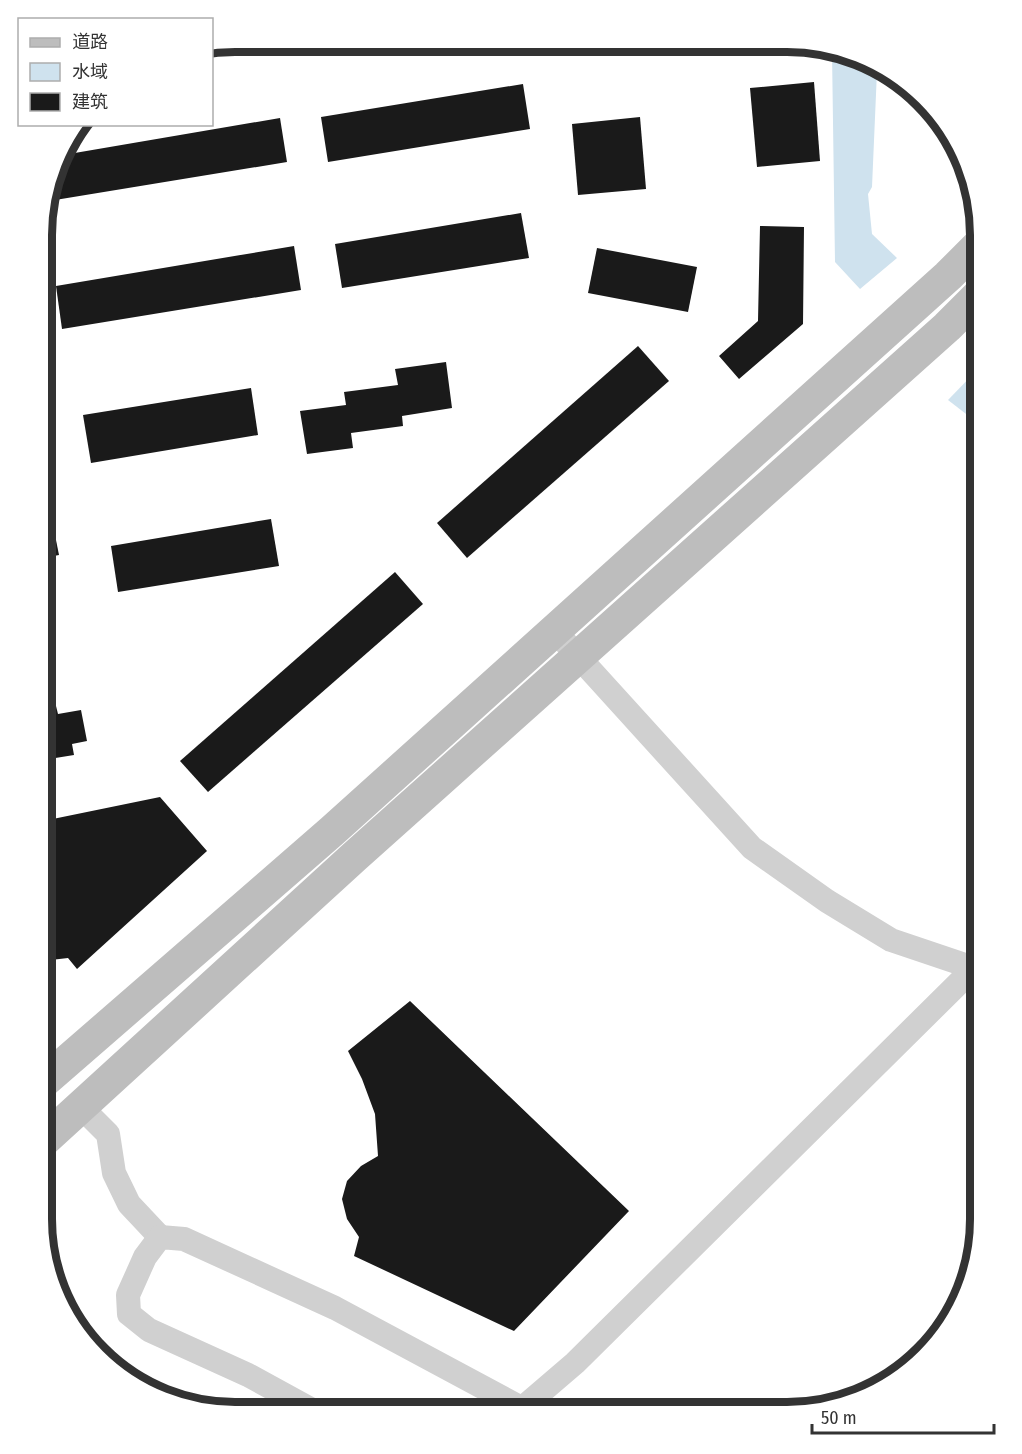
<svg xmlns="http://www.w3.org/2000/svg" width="1022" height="1454" viewBox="0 0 1022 1454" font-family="'Fira Sans Condensed','Noto Sans SC',sans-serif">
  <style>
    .water { fill: #cfe2ee }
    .building { fill: #1a1a1a }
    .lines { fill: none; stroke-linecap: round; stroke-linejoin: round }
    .minor { stroke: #d0d0d0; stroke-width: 24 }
    .secondary { stroke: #bdbdbd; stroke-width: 33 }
    .rim { fill: none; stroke: #333; stroke-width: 8 }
  </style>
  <rect width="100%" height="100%" fill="#fff"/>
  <g class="water">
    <path d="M832,52L877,71L872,187L868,194L872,234L897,258L860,289L835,262Z"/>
    <path d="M980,367V423L979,424L948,400Z"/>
  </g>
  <g class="building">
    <path d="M303,42H331V44L304,48Z"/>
    <path d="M814,82L820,161L757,167L750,88Z"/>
    <path d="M523,84L530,129L328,162L321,117Z"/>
    <path d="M640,117L646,189L578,195L572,124Z"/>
    <path d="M280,118L287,162L49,201L48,197L63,155Z"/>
    <path d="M521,213L529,258L342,288L335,244Z"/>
    <path d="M760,226L804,227L803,324L739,379L719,356L758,321Z"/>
    <path d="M294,246L301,290L62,329L56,286Z"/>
    <path d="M597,248L697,267L688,312L588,293Z"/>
    <path d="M638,346L669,381L467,558L437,523Z"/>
    <path d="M446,362L452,408L402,416L403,426L351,433L353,448L307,454L300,411L346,405L344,392L398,385L395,369Z"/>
    <path d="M251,388L258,435L91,463L83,415Z"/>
    <path d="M271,519L279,566L118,592L111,546Z"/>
    <path d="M53,525L59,555L43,558V526Z"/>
    <path d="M395,572L423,604L208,792L180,761Z"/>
    <path d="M56,706L58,714L81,710L87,741L72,744L74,755L43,760V709Z"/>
    <path d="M160,797L207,851L77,969L68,958L42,961L43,821Z"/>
    <path d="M410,1001L629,1211L514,1331L354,1256L359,1237L347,1219L342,1199L347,1181L361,1166L378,1156L375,1114L362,1079L348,1051Z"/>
  </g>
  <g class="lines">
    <g class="minor">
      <path d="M555,631L752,848L827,901L891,940L980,970"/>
      <path d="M81,1107L108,1134L114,1173L129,1204L160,1237"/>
      <path d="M314,1411L248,1375L149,1330L129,1314L128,1295L145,1257L160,1237L184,1239L335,1308L527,1411"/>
      <path d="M519,1411L575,1363L974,968"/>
    </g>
    <g class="secondary">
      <path d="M42,1083L332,831L948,276L980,244"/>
      <path d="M42,1142L354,857L947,327L980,294"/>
    </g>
  </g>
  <path d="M0 0H1022V1454H0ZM235 52H787A183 183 0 0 1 970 235V1219A183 183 0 0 1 787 1402H235A183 183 0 0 1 52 1219V235A183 183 0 0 1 235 52Z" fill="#fff" fill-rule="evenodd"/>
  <path class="rim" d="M235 52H787A183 183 0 0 1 970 235V1219A183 183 0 0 1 787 1402H235A183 183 0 0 1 52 1219V235A183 183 0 0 1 235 52Z"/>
  <rect x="18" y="18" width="195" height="108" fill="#ffffff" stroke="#adadad" stroke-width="1.5"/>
  <rect x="30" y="38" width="30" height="9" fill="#bdbdbd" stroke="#adadad" stroke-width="1.5"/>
  <text x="72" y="48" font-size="18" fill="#333333">道路</text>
  <rect x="30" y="63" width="30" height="18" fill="#cfe2ee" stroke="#adadad" stroke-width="1.5"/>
  <text x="72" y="78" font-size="18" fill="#333333">水域</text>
  <rect x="30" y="93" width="30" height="18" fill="#1a1a1a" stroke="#adadad" stroke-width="1.5"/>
  <text x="72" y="108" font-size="18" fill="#333333">建筑</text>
  <path d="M812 1424v9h182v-9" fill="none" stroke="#333333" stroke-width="3"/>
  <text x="821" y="1424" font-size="18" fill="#333333" stroke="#ffffff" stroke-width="4.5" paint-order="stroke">50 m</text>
</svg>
